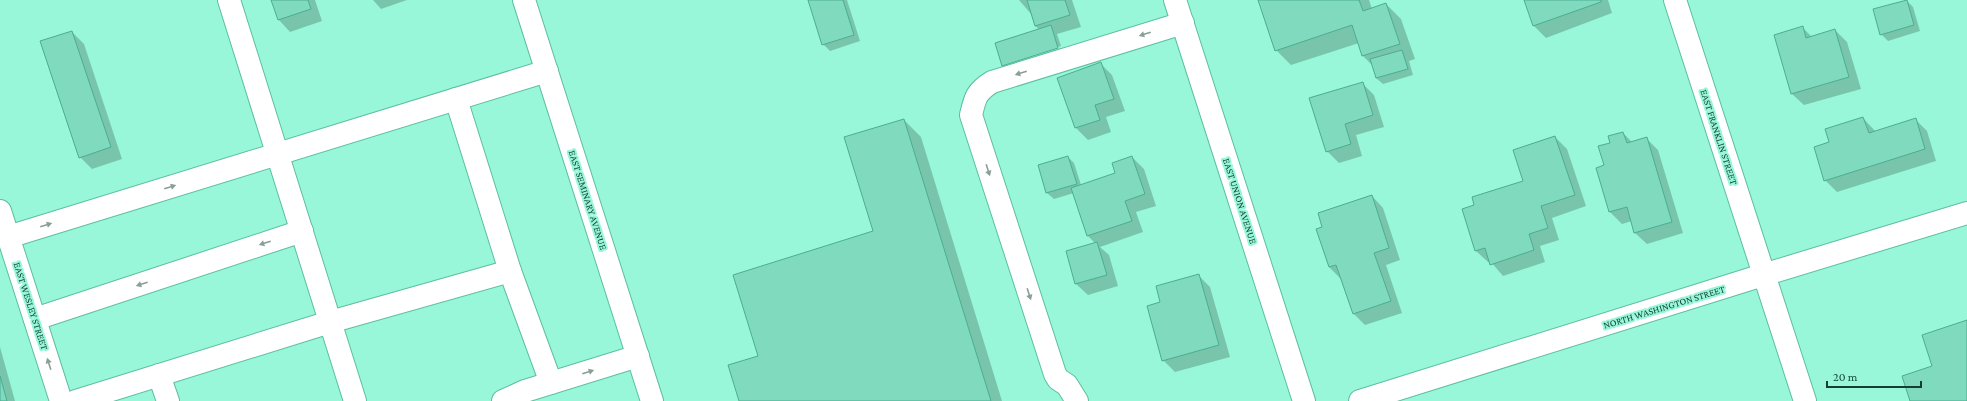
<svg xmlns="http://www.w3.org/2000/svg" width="1967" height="401" viewBox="0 0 1967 401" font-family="'Crimson Pro',serif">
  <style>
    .shadow { fill: #0003 }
    .building { fill: #80dbbe; stroke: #4bad90 }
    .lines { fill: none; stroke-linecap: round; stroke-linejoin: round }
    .minor-casing { stroke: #5ebea1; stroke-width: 24 }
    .minor { stroke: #fff; stroke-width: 22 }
    .oneway { fill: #8a9e98 }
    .labels { text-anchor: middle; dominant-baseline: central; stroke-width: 4; stroke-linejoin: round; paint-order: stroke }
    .street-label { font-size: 10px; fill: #143e32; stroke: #97f7d8 }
  </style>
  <rect width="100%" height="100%" fill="#97f7d8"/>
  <g class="shadow">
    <path d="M272,0H315L322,21L290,32L279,20Z"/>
    <path d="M373,0H407L381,9Z"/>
    <path d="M811,0H847L860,41L830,51L823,44Z"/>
    <path d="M1019,0H1072L1081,27L1057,34L1061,46L1005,63V66L1061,48L1063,54L1009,71L1003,65L1040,30L1035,26L1031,14Z"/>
    <path d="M1259,0H1369L1372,9L1386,4L1401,19L1415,59L1409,61L1413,75L1383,84L1376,78L1373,66L1363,56L1359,43L1291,65L1276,50Z"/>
    <path d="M1525,0H1608L1612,13L1546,38L1534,26Z"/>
    <path d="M1907,1L1913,7L1920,31L1888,41L1881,34Z"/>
    <path d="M1803,28L1812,37L1835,30L1847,42L1861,89L1804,105L1792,94Z"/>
    <path d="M72,32L84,44L122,159L92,169L80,157Z"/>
    <path d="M1100,63L1112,75L1125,111L1106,117L1111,132L1088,140L1076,128L1059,78Z"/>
    <path d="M1362,83L1374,95L1384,127L1356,135L1362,156L1339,163L1327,151Z"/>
    <path d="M1863,118L1876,132L1915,119L1927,131L1936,161L1837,192L1825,180Z"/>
    <path d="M904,120L921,137L1002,401H740L760,357L874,232Z"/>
    <path d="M1623,133L1632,142L1646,138L1658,150L1683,233L1647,244L1635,233L1632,221L1622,224L1610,212L1597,168L1606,166L1611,143Z"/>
    <path d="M1555,137L1567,149L1586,206L1552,218L1559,240L1540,246L1545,262L1503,276L1491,262H1488L1476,251V206L1524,181Z"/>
    <path d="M1068,157L1074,163L1081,185L1116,174L1132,157L1144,169L1156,206L1136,212L1143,232L1100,247L1109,255L1118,286L1088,295L1076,284L1096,244L1087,235L1074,193L1054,199L1047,193L1039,166Z"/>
    <path d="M1372,196L1383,208L1400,260L1386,265L1402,313L1365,325L1353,313L1341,279L1329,267L1317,229L1323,227Z"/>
    <path d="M1199,276L1210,287L1230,357L1175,372L1163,360L1161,303Z"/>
    <path d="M0,347L15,401H0Z"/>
  </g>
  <g class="building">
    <path d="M271,0H308L311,9L278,20Z"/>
    <path d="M808,0H843L854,35L822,45Z"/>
    <path d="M1027,0H1065L1070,15L1035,26Z"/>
    <path d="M1258,0H1359L1363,11L1386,3L1400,44L1362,56L1352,25L1275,51Z"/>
    <path d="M1524,0H1601V2L1533,26Z"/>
    <path d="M1907,0L1914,25L1880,35L1873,9Z"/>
    <path d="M1051,25L1058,48L1002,66L995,43Z"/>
    <path d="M1803,26L1806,38L1835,29L1849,77L1791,94L1774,35Z"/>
    <path d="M72,31L111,147L79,158L40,41Z"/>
    <path d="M1402,50L1408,69L1376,78L1370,59Z"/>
    <path d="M1101,62L1114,99L1095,105L1100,120L1075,128L1057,78Z"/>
    <path d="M1363,82L1373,115L1345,124L1351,144L1326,152L1309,98Z"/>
    <path d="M1863,117L1869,133L1916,118L1925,149L1824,181L1814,147L1829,142L1825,129Z"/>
    <path d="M904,119L991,401H739L728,365L758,356L733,275L873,231L844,137Z"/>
    <path d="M1623,132L1627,143L1647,137L1672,222L1634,233L1627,207L1609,212L1596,168L1604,165L1598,146L1610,143L1608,136Z"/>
    <path d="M1555,136L1575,195L1541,206L1548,228L1529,234L1534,250L1490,265L1485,248L1475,251L1462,209L1474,205L1472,197L1523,181L1513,150Z"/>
    <path d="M1068,156L1077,184L1046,193L1038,165Z"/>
    <path d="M1132,156L1145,194L1125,201L1132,221L1087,236L1071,188L1115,173L1112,163Z"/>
    <path d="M1372,195L1389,248L1374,253L1391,301L1353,314L1336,265L1329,267L1316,229L1322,227L1318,213Z"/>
    <path d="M1097,242L1107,275L1075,284L1066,251Z"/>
    <path d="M1199,274L1219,345L1162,361L1147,306L1160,302L1156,286Z"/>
    <path d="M1967,320V401H1910L1902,376L1932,366L1922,335Z"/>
    <path d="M0,376L7,401H0Z"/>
  </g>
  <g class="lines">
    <defs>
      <g id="minor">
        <path d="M229,0L355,401"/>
        <path d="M524,0L652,401"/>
        <path d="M1175,0L1304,401"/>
        <path d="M1675,0L1805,401"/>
        <path d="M456,99L510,271L551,383"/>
        <path d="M0,211L61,401"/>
        <path d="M8,237L547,71"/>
        <path d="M35,319L302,231"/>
        <path d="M159,375L168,401"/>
        <path d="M76,401L330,322L510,271"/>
        <path d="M503,401L525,391L638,356"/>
        <path d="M1077,401L1067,385L1058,379L1055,374L971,115C975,98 976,92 992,82L1183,23"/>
        <path d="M1360,401L1763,275L1967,213"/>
      </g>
    </defs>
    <use href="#minor" class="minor-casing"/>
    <use href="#minor" class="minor"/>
  </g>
  <defs><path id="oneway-solid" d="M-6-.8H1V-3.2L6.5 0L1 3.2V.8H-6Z"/></defs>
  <g class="oneway">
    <use href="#oneway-solid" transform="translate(1145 34) rotate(163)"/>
    <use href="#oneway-solid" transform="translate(1021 73) rotate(163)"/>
    <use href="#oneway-solid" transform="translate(988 170) rotate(72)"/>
    <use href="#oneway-solid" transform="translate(170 187) rotate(-17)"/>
    <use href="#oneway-solid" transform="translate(46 225) rotate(-17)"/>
    <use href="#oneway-solid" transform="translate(265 243) rotate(162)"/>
    <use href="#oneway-solid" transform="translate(142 284) rotate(162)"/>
    <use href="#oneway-solid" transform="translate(1029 294) rotate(72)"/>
    <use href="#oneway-solid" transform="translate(49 364) rotate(-108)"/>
    <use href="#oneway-solid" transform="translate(588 372) rotate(-18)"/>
  </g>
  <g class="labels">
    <g class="street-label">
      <text transform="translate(1719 137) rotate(72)">EAST FRANKLIN STREET</text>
      <text transform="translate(588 200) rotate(72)">EAST SEMINARY AVENUE</text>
      <text transform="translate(1240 201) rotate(72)">EAST UNION AVENUE</text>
      <text transform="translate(31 306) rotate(72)">EAST WESLEY STREET</text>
      <text transform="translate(1664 307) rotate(-17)">NORTH WASHINGTON STREET</text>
    </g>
  </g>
  <path d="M1827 381v6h94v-6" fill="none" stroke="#143e32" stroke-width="2"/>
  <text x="1833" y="381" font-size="12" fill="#143e32" stroke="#97f7d8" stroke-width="3" paint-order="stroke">20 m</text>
</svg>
